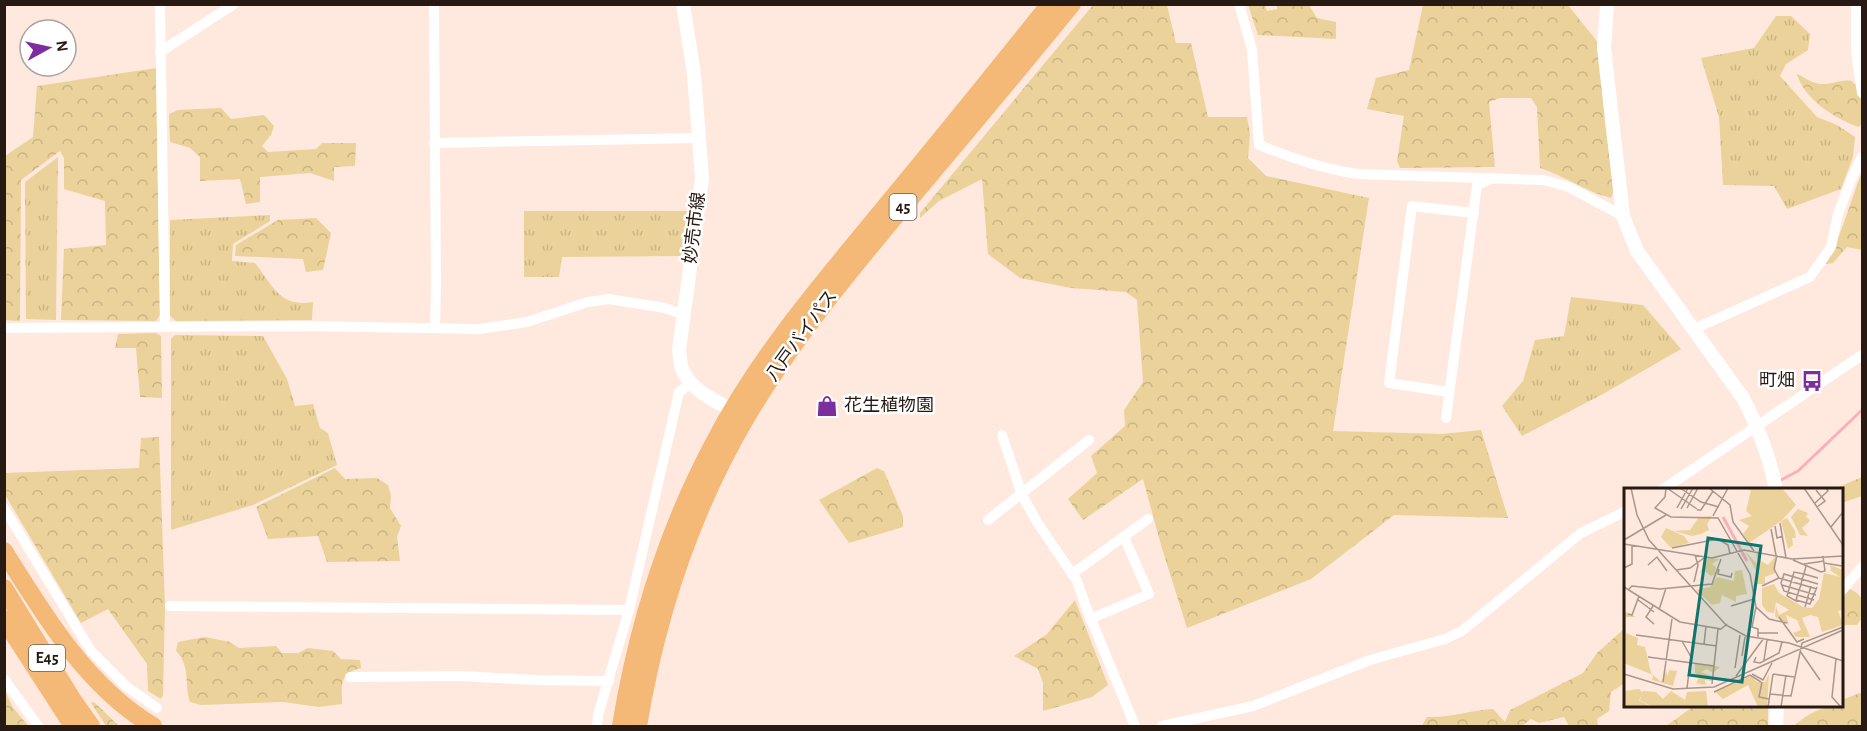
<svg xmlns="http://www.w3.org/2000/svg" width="1867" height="731" viewBox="0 0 1867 731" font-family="'Alegreya Sans','Noto Sans JP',sans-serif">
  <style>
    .grass { fill: url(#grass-tufts) }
    .forest { fill: url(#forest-crowns) }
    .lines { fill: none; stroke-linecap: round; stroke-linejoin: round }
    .stream { stroke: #f9b0ba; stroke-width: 3 }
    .street { stroke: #fff; stroke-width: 10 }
    .secondary { stroke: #fff; stroke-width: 14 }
    .highway { stroke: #f4b877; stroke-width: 18 }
    .labels { text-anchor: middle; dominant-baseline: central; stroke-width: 5; stroke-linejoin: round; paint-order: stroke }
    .shield { fill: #fff; stroke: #685f5a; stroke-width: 1.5 }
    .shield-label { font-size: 16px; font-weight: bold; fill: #271a13 }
    .street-label { font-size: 18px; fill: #271a13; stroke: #fff }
    .poi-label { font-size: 18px; fill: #271a13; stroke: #fff; text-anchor: end }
    .inset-river { fill: none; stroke: #f9b0ba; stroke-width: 3 }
    .inset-road { fill: none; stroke: #a9968c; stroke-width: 1.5 }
    .view { fill: #0f766e; fill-opacity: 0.15; stroke: #0f766e; stroke-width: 3 }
    .inset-edge { fill: none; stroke: #271a13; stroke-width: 3 }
  </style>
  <defs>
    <pattern id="grass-tufts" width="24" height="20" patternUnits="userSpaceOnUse" patternTransform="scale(1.5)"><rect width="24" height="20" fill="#ebd29a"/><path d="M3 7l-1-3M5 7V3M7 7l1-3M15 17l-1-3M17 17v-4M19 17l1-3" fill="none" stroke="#cab484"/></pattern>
    <pattern id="forest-crowns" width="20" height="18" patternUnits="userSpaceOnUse" patternTransform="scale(1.5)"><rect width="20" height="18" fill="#ebd29a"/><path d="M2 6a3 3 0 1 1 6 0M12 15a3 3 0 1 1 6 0" fill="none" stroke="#cab484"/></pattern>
  </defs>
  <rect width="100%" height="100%" fill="#ffe8dd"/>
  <g class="grass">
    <path d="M1776,16H1791L1810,34L1808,50L1786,64L1780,76L1817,117L1837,125L1855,137L1853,157L1841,189L1787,209L1774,186L1723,185L1719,117L1701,58L1754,48Z"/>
    <path d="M58,157L56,320L26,319L25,182Z"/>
    <path d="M524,211H688L681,256L562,257L559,277H524Z"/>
    <path d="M270,215V221L233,244L232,261L255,263C273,286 280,308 313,302L312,320L176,321L170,316V220Z"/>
    <path d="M1571,297L1643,305L1681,349L1603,394L1522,436L1502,406L1523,381L1535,340L1564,336Z"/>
    <path d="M175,335L263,336L287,379L295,406L313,404L320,428L328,433L337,465L253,505L171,530V339Z"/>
  </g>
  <g class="forest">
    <path d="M1093,5H1167L1176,43H1191L1208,117H1247L1250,134L1248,158L1266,176L1369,198L1333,431L1442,434L1481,430L1508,518L1394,515L1311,579L1187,628L1161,545L1143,479L1083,520L1068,499L1097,473L1091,456L1125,426L1124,410L1143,382L1137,300L1126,292L1071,288L1020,278L988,254L982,179L939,201L920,218V213Z"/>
    <path d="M1248,5H1265L1267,11L1277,9V5H1309L1317,18L1336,22V39L1258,35Z"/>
    <path d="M1423,5H1568L1599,44L1605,123L1614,190L1611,198C1586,192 1565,176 1540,168L1537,107L1531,98H1500L1489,102L1495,167L1400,168L1397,161L1404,116L1367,109L1376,78L1409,70Z"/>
    <path d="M156,68L160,315L156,321L61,320L64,249L106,245L105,201L64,189V158L60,151L21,180L20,321L5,320V156L33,137L37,86Z"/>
    <path d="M1797,74C1804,77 1813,84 1821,84C1832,85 1841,79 1852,81L1854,84L1862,82V123L1859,127C1835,119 1804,99 1797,74Z"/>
    <path d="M221,108L231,119L264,115L274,126L271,135L262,146L268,152L316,149L322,143H356L355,166L334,167V181L310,173L260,177V202L246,204L240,179L200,181V157L190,148L170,142L169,114L178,110Z"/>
    <path d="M1862,172V250L1847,247L1833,263L1826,264C1842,235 1850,202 1862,172Z"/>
    <path d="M316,218L331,233L323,270L306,272L303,259L235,256L236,245L278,220Z"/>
    <path d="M156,333L161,336L162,398L140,397L136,348H115L118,334Z"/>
    <path d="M159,437L165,607L163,695L161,699L148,691L147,664L108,609L81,623L4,493L5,473L139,468L141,438Z"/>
    <path d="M335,468L345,479L377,478L388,485L391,496L390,508L401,526L397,537L400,561L327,562L318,536L268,539L256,507Z"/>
    <path d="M877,468L884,471L903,516V527L849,543L819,500Z"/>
    <path d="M1862,477V496L1842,503V490L1834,489Z"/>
    <path d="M1850,589C1866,597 1862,602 1862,618L1857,625H1842V598Z"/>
    <path d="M1075,600L1108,685L1092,697L1043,711V683L1038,669L1014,656L1047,634Z"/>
    <path d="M1625,628V683L1611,692L1609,711L1597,719L1598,726H1569L1564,717L1539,723L1531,719L1522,726H1422L1427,717C1451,718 1470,710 1493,709L1505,722L1510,710L1583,673L1597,653Z"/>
    <path d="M205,637L230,642L239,648L276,646L282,653H298L308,648L333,651L341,659L360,660L361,668C339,674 342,683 342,704L319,707L283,702L201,705L190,702C184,683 191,666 176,651L178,642Z"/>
    <path d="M5,691L12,706L28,726H5Z"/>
    <path d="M1862,692V726H1794C1808,713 1822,706 1842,706V700Z"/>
    <path d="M94,702L119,726H106L91,703Z"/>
    <path d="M1694,706H1768V726H1666Z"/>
  </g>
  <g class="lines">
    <path class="stream" d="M1779,481L1798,471L1862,410"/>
    <g class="street">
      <path d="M160,4L165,327"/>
      <path d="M434,4L436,285L435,328"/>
      <path d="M1239,4L1252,50L1259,145C1292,158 1323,169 1358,174L1543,180L1569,187L1623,216"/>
      <path d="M1856,4V53L1862,93"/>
      <path d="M160,52L234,4"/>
      <path d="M434,143L700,138"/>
      <path d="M4,328L303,326L480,329L527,322L588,302L609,299L665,308L684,315"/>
      <path d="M1694,329L1810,277L1831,247L1838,214L1851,180L1862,157"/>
      <path d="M1449,392L1389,383L1412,206L1474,213"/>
      <path d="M1446,418L1477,185L1491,179"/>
      <path d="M1002,435L1022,495L1037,522L1077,581L1086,607L1135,726"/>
      <path d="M1662,490L1862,355"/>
      <path d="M4,508L91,651L126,686L157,708"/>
      <path d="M988,520L1089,440"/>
      <path d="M1072,574L1148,519"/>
      <path d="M1842,590L1862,567"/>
      <path d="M170,606L629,610"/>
      <path d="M1090,619L1149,594L1124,537"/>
      <path d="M350,677L461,676L535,680L609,681"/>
      <path d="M4,679L38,726"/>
      <path d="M597,726L598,715L629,610L679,392L691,383"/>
      <path d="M1162,726L1253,706L1370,660L1445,639L1462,631L1581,533L1626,511"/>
    </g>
    <g class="secondary">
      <path d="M683,4L694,74L702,178L679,350C680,356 680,364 682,369C691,392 720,403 739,414"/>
      <path d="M1607,4L1604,48L1623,216L1637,251L1743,398C1758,427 1770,457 1776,490"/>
      <path d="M1776,726L1777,706"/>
    </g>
    <g class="highway">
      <path d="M4,551C44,615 87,687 153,726"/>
      <path d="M4,588L72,699L91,726"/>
      <path d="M4,619L73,726"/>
      <path d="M621,726C637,628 667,531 714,443C758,358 820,286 881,212C938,143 994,74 1050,4"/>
      <path d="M638,726C656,618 691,511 747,416C797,332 861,257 924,182C974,123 1023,64 1072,4"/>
    </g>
  </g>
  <defs>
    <symbol id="bus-bare" viewBox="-9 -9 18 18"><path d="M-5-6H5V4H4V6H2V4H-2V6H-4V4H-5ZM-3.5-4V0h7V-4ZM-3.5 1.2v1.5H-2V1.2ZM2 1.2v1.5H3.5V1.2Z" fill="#7c2e9f" stroke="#fff" stroke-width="2.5" paint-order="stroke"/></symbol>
    <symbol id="shop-bare" viewBox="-9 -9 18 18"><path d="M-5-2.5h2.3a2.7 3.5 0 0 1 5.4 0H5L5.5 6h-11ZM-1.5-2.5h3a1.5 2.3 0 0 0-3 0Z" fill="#7c2e9f" stroke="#fff" stroke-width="2.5" paint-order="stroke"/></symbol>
  </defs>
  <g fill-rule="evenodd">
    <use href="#bus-bare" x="1797" y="366" width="30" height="30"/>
    <use href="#shop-bare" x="812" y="391" width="30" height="30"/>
  </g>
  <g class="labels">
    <g class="shield">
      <rect x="889.5" y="194" width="27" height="26" rx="4.5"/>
      <rect x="29" y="645" width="36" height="26" rx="4.5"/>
    </g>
    <g class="shield-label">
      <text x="903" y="207">45</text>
      <text x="47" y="658">E45</text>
    </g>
    <g class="street-label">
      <text transform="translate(695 228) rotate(-83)">妙売市線</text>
      <text transform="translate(802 336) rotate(-54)">八戸バイパス</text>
    </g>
    <g class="poi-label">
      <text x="1795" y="381">町畑</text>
      <text x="844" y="406" text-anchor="start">花生植物園</text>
    </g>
  </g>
  <g transform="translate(1624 488)">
    <rect width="219" height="219" fill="#ffe8dd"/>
    <path d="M88,28L83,36L85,42L77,46L68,48L50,43L66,42L75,29ZM19,203L32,204L39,211L47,203L61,212L63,204L82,203L84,219H28L16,212Z" fill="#ebd29a"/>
    <path d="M120,0H158L172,17L157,33L163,30L171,43L172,50H168L169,57L164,61L157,33L125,55L119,46L125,38L115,32L128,28L122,23L127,2ZM174,21L184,25L182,28L186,33L178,40L184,48L176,47L167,29ZM121,63L134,77L132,65H137V73L144,77L152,68L151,85L141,89V96H133V84ZM84,70L96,71L88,76L92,79L91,86L87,88L79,82L75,86ZM206,77L219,82V122L214,123L219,137L198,144L194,129L186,127L178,130L186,149H172L169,145L177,142L173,132L162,127L165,137L153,130L151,128L152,118L155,127L165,122L152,114L150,125L143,124L138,117V100L150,96L155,105L179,119L188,120L195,111L200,85L216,89L207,83ZM118,82L123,106L112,108V114L98,107L96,115L88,117L72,102L86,99L93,89L110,93L111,83ZM0,123L12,129H2V145L14,150L13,157L21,159L27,185L37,194L42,183L44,188L45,182L53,183L49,198L28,192L29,187L0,175ZM71,176L91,178L96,179L89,185L83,181L77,184L88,188V193L81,192L82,197L72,195L76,188L71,185ZM145,186L143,219H134L124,197L99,211L91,204L127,188L133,194H141ZM15,201L19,205L15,212L27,219H0V203Z" fill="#ebd29a"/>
    <path d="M42,40L60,48L65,55L47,60L37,49Z" fill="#ebd29a"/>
    <path class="inset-river" d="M99,29L123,73"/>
    <path class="inset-road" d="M7,0L13,27L25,52L102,137L122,148L165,155L219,173M42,0L41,9L31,20L47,29L94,30L126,86L132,119L145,131L163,135M43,0L73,21M56,0L77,14L95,19M85,0L106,17L109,34L130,63M180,0L219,57M192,2L201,13L193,19M191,15L204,3L202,0M53,20L64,0M63,20L74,0M57,21L69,0M73,22H77L89,3M89,28L104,0M156,35L162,70M151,38L153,50L159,48M207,39L219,24M147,41L152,67M0,52L42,27M0,56L88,70L120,62L168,71L219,68M48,60L94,51L104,57L106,66M153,67L150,81L155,90L193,101M169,72L197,84L201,83L199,68M200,75L218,78M180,76L200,73M24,77L33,69L43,83M182,78L180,86L178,91L177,97L175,102L172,112V113L163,108L170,84L180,86L194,90M0,80L8,76V57M95,81L94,86L107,89L108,85M52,82L66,80L80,70M70,94L74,77L71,67M158,97L192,107M138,98L155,90M0,99L56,134L97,141L103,136M5,101L8,98L36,101L88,96L97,71M13,111L30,124M172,112L186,116L193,99M190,112L160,103L157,95L160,86L194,96M29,118L22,129L30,136M107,118L130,111M132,119L128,139L134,141V149M181,119L187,98M35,122L42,100M4,126L8,127L15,108M155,129L173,154L180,151M134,145H154M12,147L93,158M58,153L67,169M80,156L82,138M176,163L196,192M118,168L121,149M24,169L90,178M132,169L130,174L136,175L155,165L158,154M212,171L208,209L217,219M140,172L143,152M111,180L116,147M0,186L49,201L90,199L219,142M128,186L139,192L148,175M149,186L170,189M112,188L140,150M39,194L48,131M138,194L135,209L145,211M88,196L94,141M63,200L71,137M90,204L126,187L137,194M146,206L167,208L178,155L219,139M144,219L149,186M157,219L162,187"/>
    <path class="view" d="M84,50L137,58L118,194L65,187Z"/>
    <rect width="219" height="219" class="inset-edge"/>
  </g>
  <rect width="1867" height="731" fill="none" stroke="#271a13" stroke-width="12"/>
  <g transform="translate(48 48) rotate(82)"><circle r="28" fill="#ffffff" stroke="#a9a3a1" stroke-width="1.5"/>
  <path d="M0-4.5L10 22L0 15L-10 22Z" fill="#7c2e9f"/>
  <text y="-9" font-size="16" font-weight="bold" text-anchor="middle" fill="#271a13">N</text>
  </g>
</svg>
